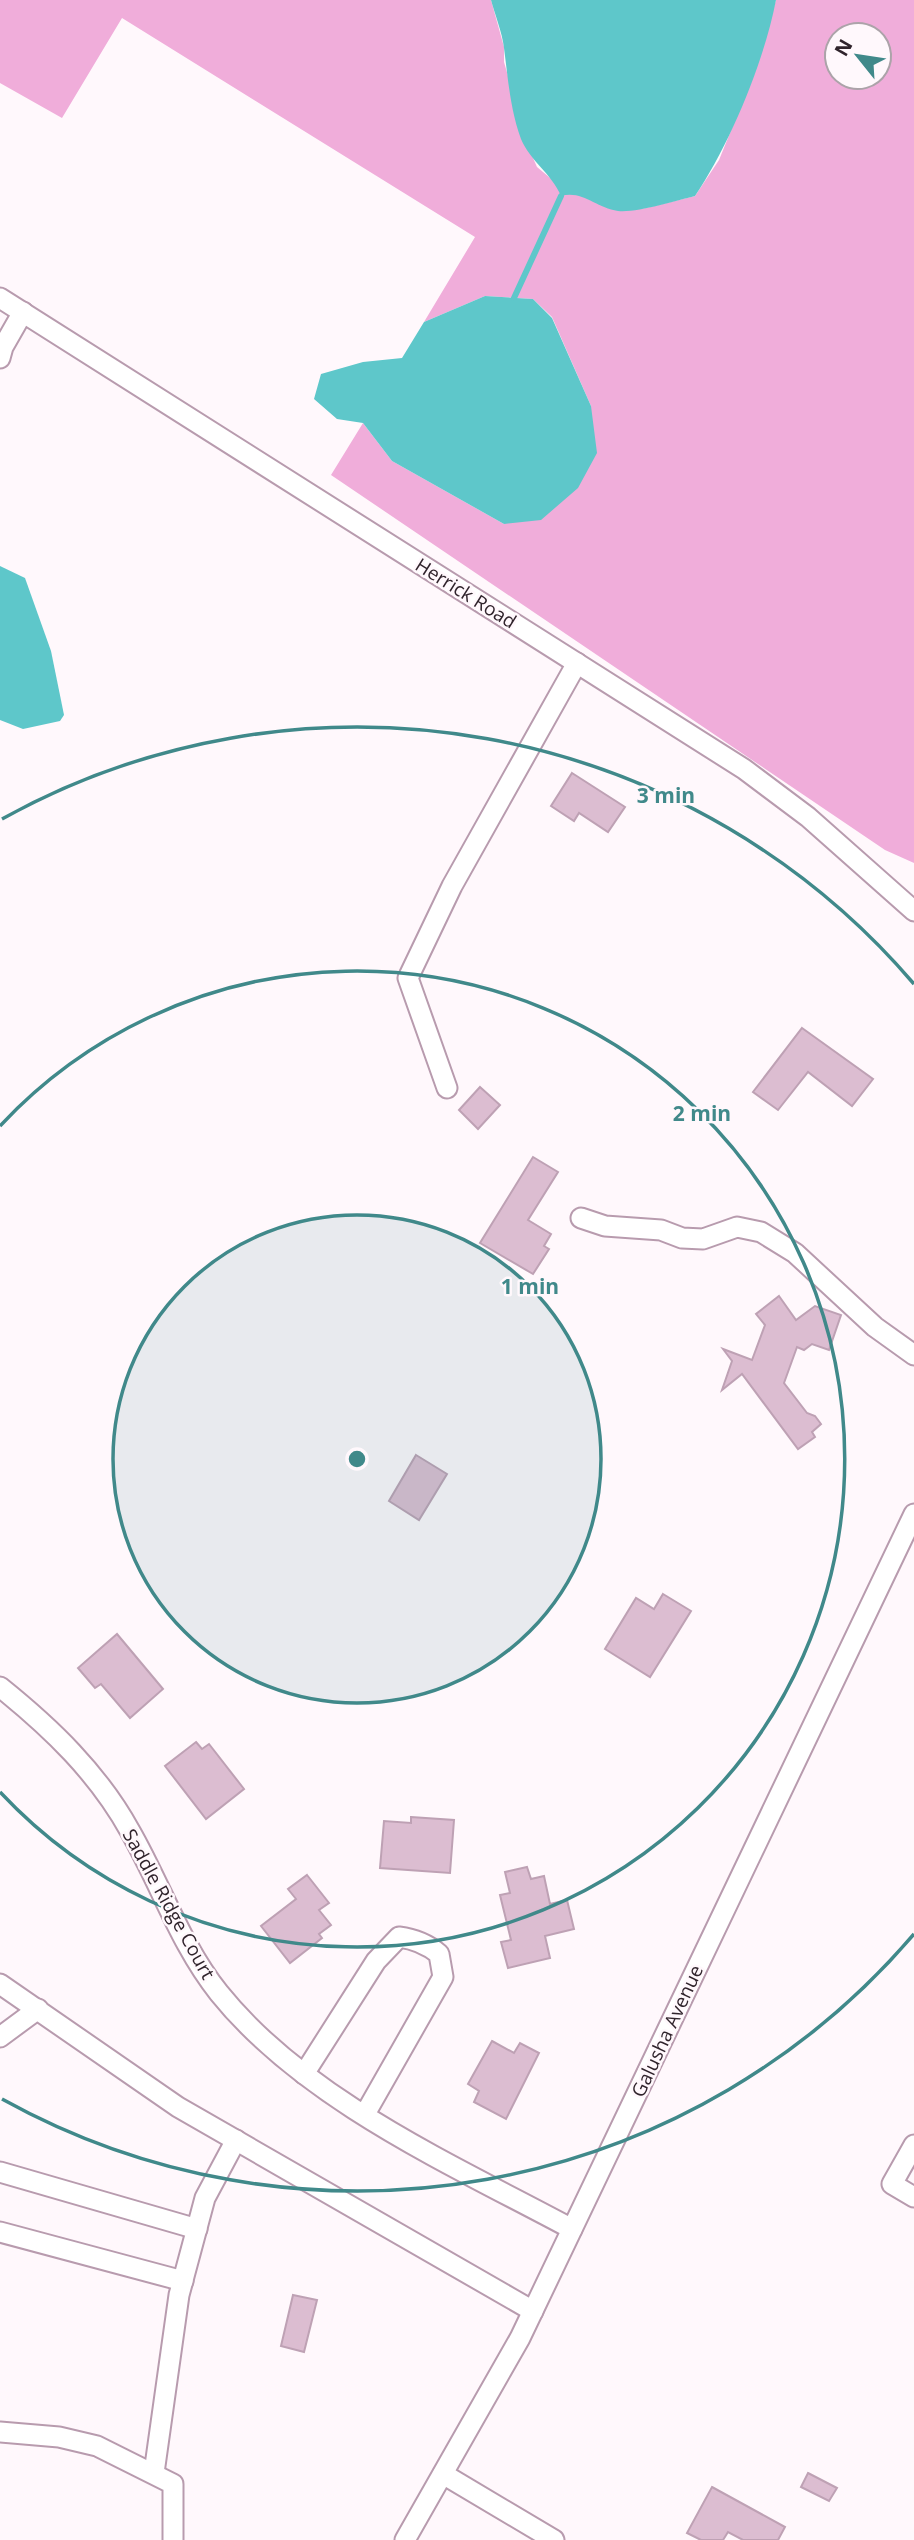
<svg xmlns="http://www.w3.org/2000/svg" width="914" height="2540" viewBox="0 0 914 2540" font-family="'Open Sans',sans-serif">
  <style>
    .forest { fill: #f0adda; fill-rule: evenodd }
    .water { fill: #5ec7ca }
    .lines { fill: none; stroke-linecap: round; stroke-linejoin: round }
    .stream { stroke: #5ec7ca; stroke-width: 6 }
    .building { fill: #dcbdd1; stroke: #bea1b4; stroke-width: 2 }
    .minor-casing { stroke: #b89bae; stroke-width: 23 }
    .minor { stroke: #fff; stroke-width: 19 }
    .ring { fill: none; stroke: #40898a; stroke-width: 3.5 }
    .labels { text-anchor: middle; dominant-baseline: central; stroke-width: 5; stroke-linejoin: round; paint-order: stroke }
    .street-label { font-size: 19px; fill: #30242c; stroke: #fff8fc }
    .centre { fill: #40898a; stroke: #fff8fc; stroke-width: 3.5 }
    .ring-label { font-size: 21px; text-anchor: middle; font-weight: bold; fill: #40898a; stroke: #fff8fc; stroke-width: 5; stroke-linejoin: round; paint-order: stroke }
  </style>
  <rect width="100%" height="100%" fill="#fff8fc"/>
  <path class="forest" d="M0,0H491L504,47V62L529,149L537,167L555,182L619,211L646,208L695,196L719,160L752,79L776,0H914V863L885,850L331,475L363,423L392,461L504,524L591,406L552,317L533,299L485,296L424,322L475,237L122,18L62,118L0,83ZM837,35H879V77H837Z"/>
  <g class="water">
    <path d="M491,0H776C764,62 730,144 695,196C675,201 637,213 618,211C596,208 583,190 561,196C552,174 530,161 521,139C510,109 508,78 504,48C502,32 495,15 491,0Z"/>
    <path d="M485,296L533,299L552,318L591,406L597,453L578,488L541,520L504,524L392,461L363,423L337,419L314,399L321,374L363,362L402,358L424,322Z"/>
    <path d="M0,566L25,578L51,651L64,715L60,721L23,729L0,720Z"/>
  </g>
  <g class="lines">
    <path class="stream" d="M514,298L561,196"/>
  </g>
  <g class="building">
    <path d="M572,773L625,807L608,832L579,813L574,821L551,806Z"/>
    <path d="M802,1028L873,1079L852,1106L808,1072L778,1110L753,1092Z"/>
    <path d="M480,1087L500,1105L478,1129L459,1110Z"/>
    <path d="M533,1157L558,1172L528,1220L551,1234L544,1246L549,1249L533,1274L480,1243Z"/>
    <path d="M779,1296L796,1320L815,1306L841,1315L829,1350L812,1344L804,1350L797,1347L784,1383L807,1413L815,1416L821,1424L812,1432L815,1437L798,1449L742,1374L722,1390L732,1361L723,1349L752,1360L765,1325L756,1314Z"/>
    <path d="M416,1455L447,1474L419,1520L389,1501Z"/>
    <path d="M663,1594L691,1611L650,1677L605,1649L636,1598L654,1609Z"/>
    <path d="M117,1634L163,1689L130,1718L101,1684L95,1688L78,1668Z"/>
    <path d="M196,1742L202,1749L209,1744L244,1789L206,1819L165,1766Z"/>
    <path d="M411,1817L454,1820L450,1873L380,1868L384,1821L411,1823Z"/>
    <path d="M527,1867L531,1879L544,1876L550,1904L567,1900L574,1929L545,1936L550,1958L508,1968L501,1942L511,1940L500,1895L510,1893L505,1872Z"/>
    <path d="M307,1875L329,1903L319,1910L331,1925L319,1934L322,1938L290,1963L261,1926L296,1899L288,1889Z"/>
    <path d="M492,2041L514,2053L520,2043L539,2053L506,2119L474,2102L479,2091L468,2084Z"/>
    <path d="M293,2295L317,2300L304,2352L281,2346Z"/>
    <path d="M808,2473L837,2488L829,2501L801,2487Z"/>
    <path d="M712,2487L785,2527L778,2540H743L728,2532L723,2540H701L687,2533Z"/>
  </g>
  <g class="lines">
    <defs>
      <g id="minor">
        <path d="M0,298L744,769L808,817L914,911"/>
        <path d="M0,358L3,347L23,312"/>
        <path d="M447,1088L408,978L452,886L577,663"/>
        <path d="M581,1218L605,1226L661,1230L682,1238L703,1239L737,1227L761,1232L795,1253L875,1327L914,1355"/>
        <path d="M0,1687C51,1728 98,1773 130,1831C161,1885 180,1944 219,1993C305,2100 453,2165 572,2229"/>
        <path d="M0,1984L178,2107L533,2311"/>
        <path d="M0,2037L38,2009"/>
        <path d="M304,2074L376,1961L399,1937C415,1939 427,1944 439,1954L443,1977L365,2114"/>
        <path d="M914,2145L892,2184L914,2197"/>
        <path d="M0,2172L197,2229"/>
        <path d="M0,2232L183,2281"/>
        <path d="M0,2432L59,2437L97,2446L173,2484V2540"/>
        <path d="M154,2473L179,2295L205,2198L236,2140"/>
        <path d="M443,2474L554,2540"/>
        <path d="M405,2540L520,2338L914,1514"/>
      </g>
    </defs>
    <use href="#minor" class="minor-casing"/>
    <use href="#minor" class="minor"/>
  </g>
  <circle cx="357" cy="1459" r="244" fill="#40898a" fill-opacity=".12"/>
  <g class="ring">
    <circle cx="357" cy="1459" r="244"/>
    <path d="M0 1126A488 488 0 1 1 0 1792"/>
    <path d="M914 1934A732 732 0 0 1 2 2099M2 819A732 732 0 0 1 914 984"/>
  </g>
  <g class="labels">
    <g class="street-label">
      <text transform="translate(466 593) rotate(32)">Herrick Road</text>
      <text transform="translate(169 1904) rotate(61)">Saddle Ridge Court</text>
      <text transform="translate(667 2031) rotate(-65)">Galusha Avenue</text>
    </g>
  </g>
  <circle cx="357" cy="1459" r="10" class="centre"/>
  <g class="ring-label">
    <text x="666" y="803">3 min</text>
    <text x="702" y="1121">2 min</text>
    <text x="530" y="1294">1 min</text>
  </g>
  <g transform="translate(858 56) rotate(300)"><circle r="33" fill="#fff8fc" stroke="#aca3a9" stroke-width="2"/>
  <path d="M0-5L12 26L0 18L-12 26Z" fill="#40898a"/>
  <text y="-10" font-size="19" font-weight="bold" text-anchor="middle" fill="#30242c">N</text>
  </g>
</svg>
